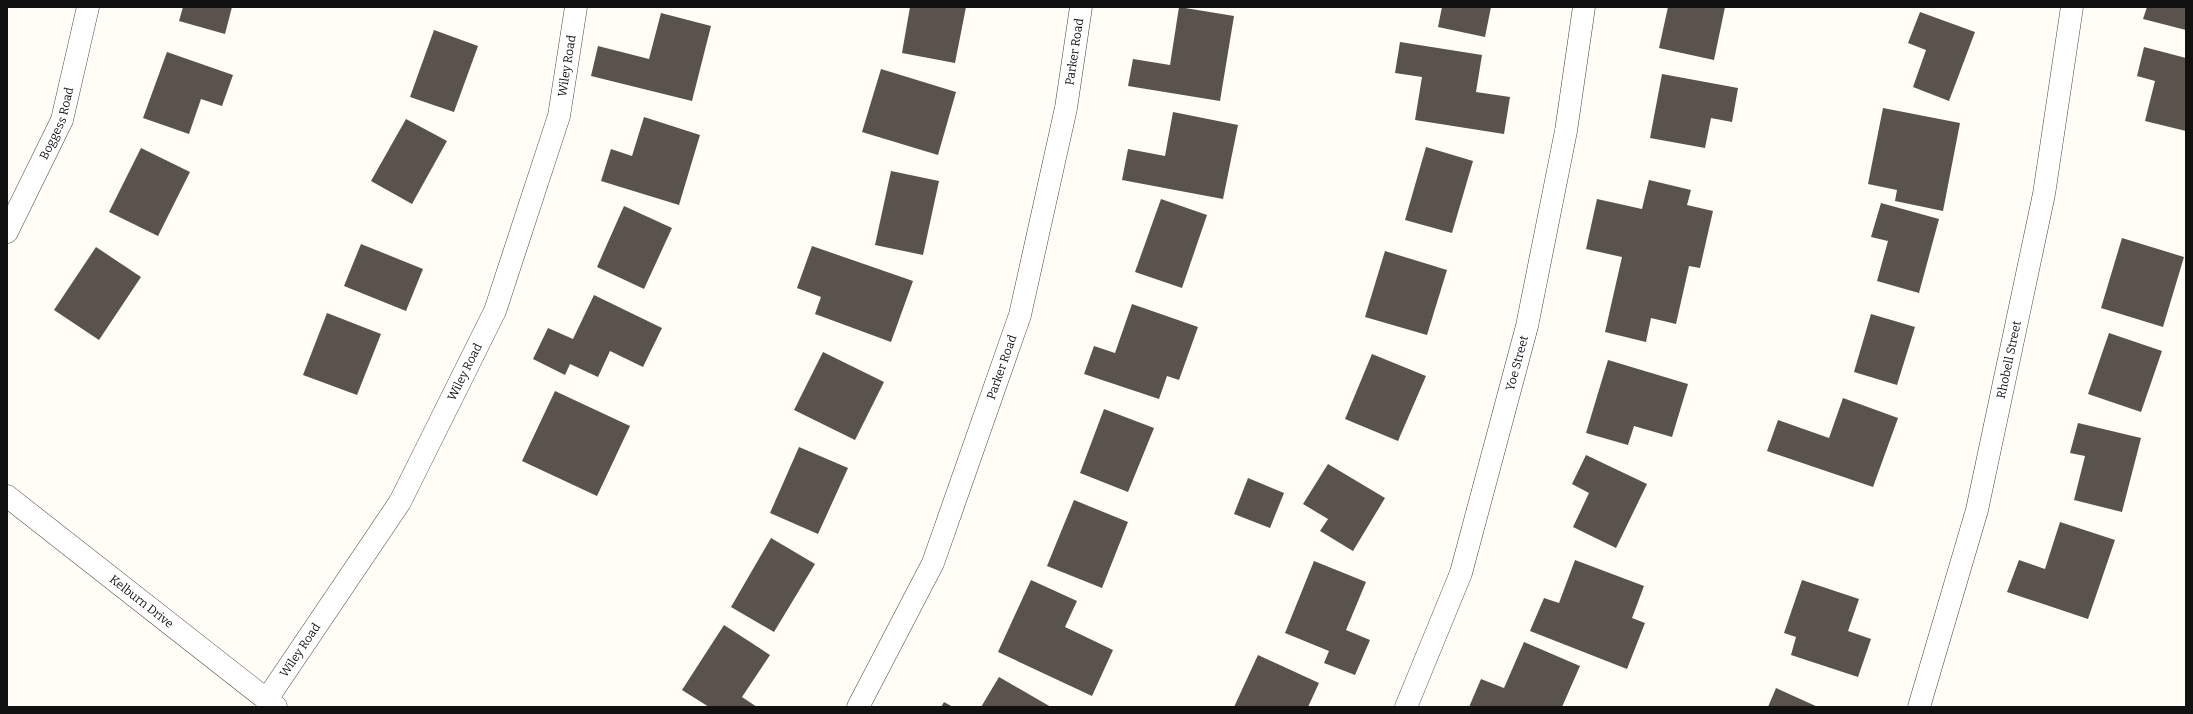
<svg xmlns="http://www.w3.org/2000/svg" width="2193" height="714" viewBox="0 0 2193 714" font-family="Bitter,serif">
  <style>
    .building { fill: #5a524d }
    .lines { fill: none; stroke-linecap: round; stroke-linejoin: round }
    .minor-casing { stroke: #444; stroke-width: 23 }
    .minor { stroke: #fff; stroke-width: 22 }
    .labels { text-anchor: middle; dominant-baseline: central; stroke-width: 4; stroke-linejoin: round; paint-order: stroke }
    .street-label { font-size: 12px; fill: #111; stroke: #fff }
  </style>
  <rect width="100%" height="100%" fill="#fffdf5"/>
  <g class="building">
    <path d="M183,7H232L225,34L179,21Z"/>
    <path d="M910,7H966L955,63L902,53Z"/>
    <path d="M1179,7L1234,16L1220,101L1128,86L1133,59L1170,65Z"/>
    <path d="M1442,7H1491L1485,37L1438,27Z"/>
    <path d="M1668,7H1725L1714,60L1659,48Z"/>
    <path d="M2147,7H2186V30L2143,19Z"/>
    <path d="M1920,12L1975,32L1949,101L1913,87L1926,50L1908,43Z"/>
    <path d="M661,13L711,26L692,101L591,76L598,46L649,59Z"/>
    <path d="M434,30L478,46L454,112L410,97Z"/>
    <path d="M1400,42L1482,55L1476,92L1510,97L1504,134L1415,120L1422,77L1395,73Z"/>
    <path d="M2144,47L2186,58V131L2145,121L2155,81L2137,76Z"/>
    <path d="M167,52L233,75L222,106L201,99L189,134L143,118Z"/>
    <path d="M881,69L956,92L938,155L862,132Z"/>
    <path d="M1662,74L1738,88L1732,122L1711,118L1705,148L1650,138Z"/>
    <path d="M1883,108L1960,123L1943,211L1895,201L1897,190L1868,184Z"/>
    <path d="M1173,112L1238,125L1223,199L1122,180L1128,149L1165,156Z"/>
    <path d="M644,117L700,135L679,205L601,181L611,149L632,156Z"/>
    <path d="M406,119L447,141L412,204L371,181Z"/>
    <path d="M1426,147L1473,161L1452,233L1405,220Z"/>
    <path d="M141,148L190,172L158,236L109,212Z"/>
    <path d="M891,171L939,181L923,255L875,245Z"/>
    <path d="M1649,180L1691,190L1687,205L1713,211L1700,268L1689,266L1676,324L1651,318L1646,342L1605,332L1622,257L1586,249L1597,199L1642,209Z"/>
    <path d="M1161,199L1207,215L1182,288L1135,272Z"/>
    <path d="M1881,203L1939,219L1919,293L1877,281L1888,241L1871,237Z"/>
    <path d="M624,206L672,228L644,289L597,267Z"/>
    <path d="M2122,238L2184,257L2163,327L2101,308Z"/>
    <path d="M361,244L423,269L406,311L344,286Z"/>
    <path d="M812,246L913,281L891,342L815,314L821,297L797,288Z"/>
    <path d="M96,247L141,277L99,340L54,310Z"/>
    <path d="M1385,251L1447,270L1427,335L1365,317Z"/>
    <path d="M594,295L662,328L643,367L610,351L598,377L570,364L565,375L533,359L548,328L573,339Z"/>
    <path d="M1132,304L1198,327L1179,380L1167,376L1159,399L1084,374L1094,346L1115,353Z"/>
    <path d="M327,313L381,334L357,395L303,375Z"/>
    <path d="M1871,314L1915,327L1897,385L1854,372Z"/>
    <path d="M2109,333L2162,351L2141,412L2088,394Z"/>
    <path d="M823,352L884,382L855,440L794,410Z"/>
    <path d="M1372,354L1426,376L1398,441L1345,419Z"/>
    <path d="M1608,360L1688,384L1672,437L1634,426L1628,445L1586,433Z"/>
    <path d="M555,391L630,426L597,496L522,461Z"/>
    <path d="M1843,398L1898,418L1873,487L1767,451L1778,420L1829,438Z"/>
    <path d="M1104,409L1154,428L1128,492L1080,473Z"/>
    <path d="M2078,423L2141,438L2122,512L2074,500L2085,456L2070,453Z"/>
    <path d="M799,447L848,468L818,534L770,513Z"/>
    <path d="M1586,455L1647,484L1616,548L1573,527L1589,493L1572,484Z"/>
    <path d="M1328,464L1385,498L1353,551L1320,531L1328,519L1303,504Z"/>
    <path d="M1248,478L1284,493L1270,528L1234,514Z"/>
    <path d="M1074,500L1128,522L1102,588L1047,566Z"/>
    <path d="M2060,522L2115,540L2088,619L2007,592L2019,560L2045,569Z"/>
    <path d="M771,538L815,564L774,632L731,607Z"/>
    <path d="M1575,560L1644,586L1632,618L1645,623L1627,669L1530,631L1544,598L1559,603Z"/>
    <path d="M1314,561L1366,582L1346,630L1370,640L1355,675L1324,663L1329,651L1285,633Z"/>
    <path d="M1031,580L1077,601L1065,627L1113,650L1092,696L998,652Z"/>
    <path d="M1802,580L1859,599L1848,631L1871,639L1858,677L1791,655L1796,637L1784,633Z"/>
    <path d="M724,625L770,655L742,697L757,707H709L682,690Z"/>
    <path d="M1524,642L1580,666L1562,707H1469L1481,679L1504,688Z"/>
    <path d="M1258,655L1319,683L1308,707H1234Z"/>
    <path d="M999,677L1051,707H981Z"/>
    <path d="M1776,688L1818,707H1768Z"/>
    <path d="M944,702L953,707H941Z"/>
  </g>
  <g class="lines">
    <defs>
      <g id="minor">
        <path id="s1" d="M7,232L62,120L88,7"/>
        <path id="s2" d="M7,496L276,707"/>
        <path id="s3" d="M267,699L400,502L495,311L559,116L576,7"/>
        <path id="s4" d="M858,707L933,563L1020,315L1066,108L1081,7"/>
        <path id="s5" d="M1406,707L1461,573L1527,326L1566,131L1584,7"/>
        <path id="s6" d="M1919,707L1977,510L2044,194L2072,7"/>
      </g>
    </defs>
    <use href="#minor" class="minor-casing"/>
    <use href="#minor" class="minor"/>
  </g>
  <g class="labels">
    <g class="street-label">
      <text stroke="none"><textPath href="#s4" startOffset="694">Parker Road</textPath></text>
      <text stroke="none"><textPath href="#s3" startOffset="707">Wiley Road</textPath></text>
      <text stroke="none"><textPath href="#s1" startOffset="120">Boggess Road</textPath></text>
      <text stroke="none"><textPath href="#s6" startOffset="359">Rhobell Street</textPath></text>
      <text stroke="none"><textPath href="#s5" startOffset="362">Yoe Street</textPath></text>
      <text stroke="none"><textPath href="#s4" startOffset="370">Parker Road</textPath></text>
      <text stroke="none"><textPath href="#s3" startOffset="383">Wiley Road</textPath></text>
      <text stroke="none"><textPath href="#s2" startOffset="171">Kelburn Drive</textPath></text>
      <text stroke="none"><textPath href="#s3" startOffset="59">Wiley Road</textPath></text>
    </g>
  </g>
  <rect width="2193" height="714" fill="none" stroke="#111111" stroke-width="16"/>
</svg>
